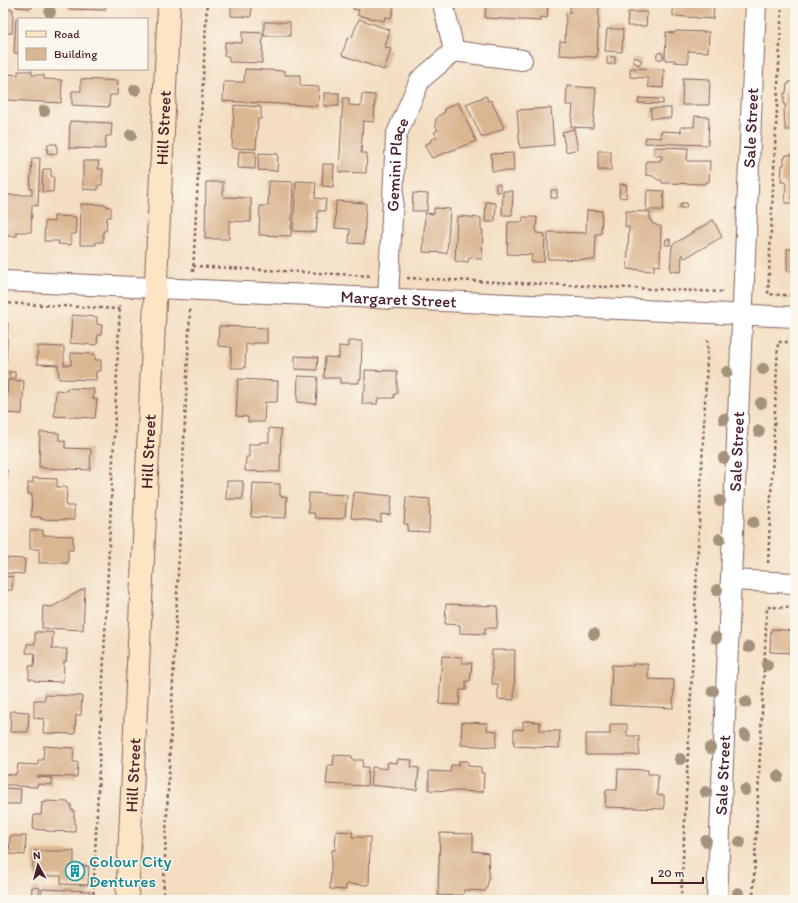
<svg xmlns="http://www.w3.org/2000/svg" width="798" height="903" viewBox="0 0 798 903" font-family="Itim,sans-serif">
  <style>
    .building { fill: #dab692 }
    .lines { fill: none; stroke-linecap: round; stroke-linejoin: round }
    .street-casing { stroke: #856260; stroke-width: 22 }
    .secondary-casing { stroke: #856260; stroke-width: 24 }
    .path { stroke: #856260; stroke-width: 2.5; stroke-dasharray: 3 3; stroke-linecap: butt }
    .street { stroke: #fff; stroke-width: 20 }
    .secondary { stroke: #fce5c4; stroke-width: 22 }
    .tree { fill: #a5927c }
    .labels { text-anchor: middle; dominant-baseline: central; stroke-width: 3; stroke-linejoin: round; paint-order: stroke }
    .street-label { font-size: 17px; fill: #4a1f2b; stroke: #fbf7ec }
    .culture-label { font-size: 17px; fill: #0d838f; stroke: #fbf7ec; text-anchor: start }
  </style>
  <rect width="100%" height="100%" fill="#fbf7ec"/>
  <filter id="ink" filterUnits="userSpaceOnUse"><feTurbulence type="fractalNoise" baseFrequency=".025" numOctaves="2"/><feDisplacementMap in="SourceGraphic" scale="8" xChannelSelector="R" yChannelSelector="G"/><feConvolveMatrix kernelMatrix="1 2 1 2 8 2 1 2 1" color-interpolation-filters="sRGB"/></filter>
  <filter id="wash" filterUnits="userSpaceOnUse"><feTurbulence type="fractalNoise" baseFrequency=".012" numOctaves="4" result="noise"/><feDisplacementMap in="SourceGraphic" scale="16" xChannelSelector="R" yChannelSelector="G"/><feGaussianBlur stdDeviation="0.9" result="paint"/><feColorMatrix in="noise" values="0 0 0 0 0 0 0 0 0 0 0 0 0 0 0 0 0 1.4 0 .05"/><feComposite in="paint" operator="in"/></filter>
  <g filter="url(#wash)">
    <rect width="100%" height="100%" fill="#f3dec1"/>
    <g id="blocks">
      <g class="building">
        <path d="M16,3H32V8L16,7Z"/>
        <path d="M68,3H106L105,10L68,9Z"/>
        <path d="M231,3H252L251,17L231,16Z"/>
        <path d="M354,3H395L391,18L385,17L384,21L357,15L359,10L353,9Z"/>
        <path d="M486,3H548L547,18L541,17V21L485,18Z"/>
        <path d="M570,3L599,4L597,57L559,55L560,41L565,42L566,12L570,13Z"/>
        <path d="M673,3H714L713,19L673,16Z"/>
        <path d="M3,9H13L12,33H3Z"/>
        <path d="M628,12H647L646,26H627Z"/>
        <path d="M16,18H19V53H14Z"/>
        <path d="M359,19L390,30L385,47L391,49L384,70L342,55L347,39L352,37Z"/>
        <rect x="264" y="22" width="26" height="14"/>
        <path d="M607,29H623L622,52L605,51Z"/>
        <path d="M676,31L709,32L708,52L688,51V63L674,62L675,60H665L666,32L675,33Z"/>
        <path d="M242,32L263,33L262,63L229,62V56H224L225,42L242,43Z"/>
        <circle cx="660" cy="56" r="3.5"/>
        <path d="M607,56L615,57V64H607Z"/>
        <path d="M634,57L642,60L639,65L632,61Z"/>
        <path d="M630,68L664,69L663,88L648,87V78L630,77Z"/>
        <path d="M245,69L285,71V75H300V86L319,87L318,106L223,101L224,82H244Z"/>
        <path d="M18,71H32V75H44V79L62,80L61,103L7,100L9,74L18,75Z"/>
        <path d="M683,78L710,79L709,105H682Z"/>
        <path d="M81,79L118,81L117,95H110L109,107L72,105V91H81Z"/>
        <path d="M789,82H795V130H785L784,110L785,109L786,105H784V93H786L787,84H789Z"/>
        <path d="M567,86L596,88L593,128L571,127L573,105H566Z"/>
        <rect x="324" y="93" width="15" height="13"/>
        <path d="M362,94L375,95L374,122L363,121L361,153H367L366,173L339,172L343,98H349V105L361,106Z"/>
        <path d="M486,96L489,102L491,100L504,128L482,138L466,104Z"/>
        <path d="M639,98L663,99V104L638,103Z"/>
        <path d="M458,102L476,141L432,158L424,145L431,142L430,140L437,137L434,132L438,130L435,125L436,119L440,115L445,112L444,109Z"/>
        <path d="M234,105L261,107V119H258L256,149L232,148Z"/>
        <path d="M551,108L554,145L520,148L517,110Z"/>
        <rect x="651" y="108" width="20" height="10"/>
        <path d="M695,116L709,117L708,145L645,143L646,137L661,138V131L681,132V127H694Z"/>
        <path d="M70,121L112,123L111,136H106L105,149L69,148Z"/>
        <path d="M574,129L578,149L566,152L562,132Z"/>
        <path d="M48,144H57V154L47,153Z"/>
        <path d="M654,147L688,148L687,161H710L709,182H705V184L662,183V180H658L653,176L646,175V161H660V159H662V156H654Z"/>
        <path d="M239,151L256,152L255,169L238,168Z"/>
        <rect x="598" y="151" width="13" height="19"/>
        <path d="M259,153L278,154L277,171L258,170Z"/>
        <path d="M513,153L514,171H492L491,154Z"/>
        <path d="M786,155H795V203H785L786,182H781L782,165H784V158H785Z"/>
        <path d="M32,158H40L38,206L32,205L31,232H17V236H3V223H5V203H6L7,195H32V189H30Z"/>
        <path d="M83,161H99L98,169H103L102,185H98V190L83,189Z"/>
        <path d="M323,164H334L333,187L322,186Z"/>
        <path d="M43,169H51V176L54,177L53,192H42Z"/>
        <path d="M269,181L293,182L291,236L259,235L260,206H268Z"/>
        <path d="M296,181L316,182L315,198L326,199L325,211H318L316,232L293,231Z"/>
        <path d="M206,182H223V197L251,198V222L229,221V239H205Z"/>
        <rect x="496" y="184" width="4" height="8"/>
        <path d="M620,184L627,185L626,198L619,197Z"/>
        <rect x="551" y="190" width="6" height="8"/>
        <path d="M647,190L664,191L663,210H646Z"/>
        <path d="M503,191H513L512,215H502Z"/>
        <path d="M413,193L428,194L427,211H412Z"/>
        <path d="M336,201L366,203L364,244L349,243L350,229L335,228Z"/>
        <path d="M486,202L496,203L495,222H485Z"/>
        <path d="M681,203H687L686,208H680Z"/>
        <path d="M81,204L107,205V207H111V217H107L106,231H103V242H96V245H80Z"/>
        <path d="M434,208L450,209L447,253L423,252L425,213L434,214Z"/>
        <path d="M587,210L602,211L601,234H596L595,260L548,259V232L586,233Z"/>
        <path d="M626,211L650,212V220H652V224H656V226H661L660,266L654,265V271L627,269L629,227H625Z"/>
        <path d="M54,216L76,217V234H71V245L58,244L59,241H44L45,221L54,222Z"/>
        <path d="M457,216L481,218V230H483L482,259L469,258L468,262L455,261Z"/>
        <path d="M523,217H537L536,233L545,234L544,262H531L532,255L507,254L508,222H523Z"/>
        <path d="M713,220L722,237L685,258L682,254L681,272L670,271L672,245Z"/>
        <path d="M666,239H670V245H665Z"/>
        <rect x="787" y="249" width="8" height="22"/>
        <path d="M72,315L97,317V324L102,325L101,335H98L97,345L70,343Z"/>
        <path d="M3,323H8L6,365H3Z"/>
        <path d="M219,326L267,328V343H254V344H246L245,368H231V347L218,346Z"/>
        <path d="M348,341H362L361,379H359V383H340V378H324L325,357L339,358V346L348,347Z"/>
        <path d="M38,346L64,347V365H71V353L95,354V360H101V371H96V380L59,379L58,365L37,364Z"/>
        <path d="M295,356L318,357L317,370L295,369Z"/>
        <path d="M365,370L397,371V394H394V398H378L377,404H362L363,391H365Z"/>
        <rect x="9" y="372" width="6" height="6"/>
        <path d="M298,376L318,377L316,404L297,402Z"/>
        <path d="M238,379L278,381L277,402H265L264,422H248V417L236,416Z"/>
        <path d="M8,380L24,381L22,414L6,413Z"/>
        <path d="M67,388L94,389L93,399H97L95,418L54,416L56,390L67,391Z"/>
        <path d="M269,428L281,429L280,472L245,471L246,457H249V444H260V442H269Z"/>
        <path d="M40,432L59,433V440L65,441V448L91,449L90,470L42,468L43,467H39Z"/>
        <path d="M3,469L7,470L6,493H3Z"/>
        <path d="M33,478L57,479V487H67L66,506H74V520L40,519L41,517H31L32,494H28V483H33Z"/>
        <path d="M227,481H243V499H226Z"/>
        <path d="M253,483L280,484V496L287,497L286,518L251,517Z"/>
        <path d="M354,492L392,496L390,515L381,514V522L351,518Z"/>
        <path d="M309,493L347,495L345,516L340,519L315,518L314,513H308Z"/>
        <path d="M406,497L430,499L429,532L407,531L408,524H404Z"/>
        <path d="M30,530H43V535L73,536V550H68V563H39V549H30Z"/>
        <path d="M4,558L25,559L24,574L3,573Z"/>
        <path d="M3,576L13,577L12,590H3Z"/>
        <path d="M85,588L83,630L42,628L43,606L52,607Z"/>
        <path d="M446,604L498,606L497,628H485V634L460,633V625L445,624Z"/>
        <path d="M771,629L795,631V653L770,652Z"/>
        <path d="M35,632H53L52,649H67L66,662L64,661L63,682L34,681V679H29V666H34L35,653H26L27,644H35Z"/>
        <path d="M492,650H515L514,700L498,699V684H492Z"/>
        <path d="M442,656L462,657V663H472L470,681H466V690H460L459,705L439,704Z"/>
        <path d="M633,664H648V679L674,680L673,708L610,705L612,665L633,666Z"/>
        <path d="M3,682H5L4,692H6L4,719H3Z"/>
        <path d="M45,695L82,696L81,715H76L75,734L43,733L44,719L34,718V700H45Z"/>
        <path d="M11,711L29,712L28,732H10Z"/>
        <path d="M523,721L540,722V731H560L559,748L514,746V729L523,730Z"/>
        <path d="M462,722L488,723L487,730L497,731L496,747L461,745Z"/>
        <path d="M610,724H627V736H639V755H586V734H610Z"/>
        <path d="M44,746L74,748L73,762H78L77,777L37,776V777L52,778V785L37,784V787L16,786V785H3V774L16,775V772H17L18,764L38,765V760H43Z"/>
        <path d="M334,755L352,756V760H363L362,767H368L367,786L326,784L328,765H333Z"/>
        <path d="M398,759L412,760L411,767L419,768L417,790L370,785L372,767L387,769L388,762L397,763Z"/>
        <path d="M459,761H468V766L481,767V773H484L483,792L429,790V771L450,772L451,765H459Z"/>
        <path d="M618,769L648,770V774H658L657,795H664V809L605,807L606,790H617Z"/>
        <path d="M3,788L21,789L20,804H3Z"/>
        <path d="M46,801L68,802V804H71V810H74V818H75V832L46,831V830L33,829L34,815H41L42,802L46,803Z"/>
        <path d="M336,831L353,832L352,837H370L369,885L346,884V890L330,889L332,850H335Z"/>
        <path d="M440,833L473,834V851L488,853L489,878L486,891L464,890L463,895L438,896Z"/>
        <path d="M10,836H26L25,855L9,854Z"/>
        <path d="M33,851H74V865L89,866L88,885L61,884V876H33Z"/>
        <path d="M32,887L40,888L39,900L31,899Z"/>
        <path d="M42,889L90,891L89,900H42Z"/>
      </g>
    </g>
  </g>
  <g filter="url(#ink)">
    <use href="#blocks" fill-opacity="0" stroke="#856260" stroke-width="1"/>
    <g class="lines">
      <defs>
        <g id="street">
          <path d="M443,3L454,51"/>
          <path id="s1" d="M3,281L795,317"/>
          <path id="s2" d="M388,299L396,136L420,80L454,51L522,60"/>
          <path d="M731,580L795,583"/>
          <path id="s3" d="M717,900L756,3"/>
        </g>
        <g id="secondary">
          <path id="s4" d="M127,900L169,3"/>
        </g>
      </defs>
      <use href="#street" class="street-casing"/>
      <use href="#secondary" class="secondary-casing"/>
      <g class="path">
        <path d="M782,3L768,294L795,296"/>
        <path d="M193,266L372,276"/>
        <path d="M193,272L207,3"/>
        <path d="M407,278L722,292"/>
        <path d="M3,303L120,309"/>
        <path d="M768,563L778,342H795"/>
        <path d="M93,900L120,305"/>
        <path d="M163,900L190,311L192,308"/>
        <path d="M681,900L708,340"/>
        <path d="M753,900L767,607L795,608"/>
      </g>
      <use href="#street" class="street"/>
      <use href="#secondary" class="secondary"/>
    </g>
    <g class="tree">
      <circle cx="50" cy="12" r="6"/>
      <circle cx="135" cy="90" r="6"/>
      <circle cx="44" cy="111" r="6"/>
      <circle cx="131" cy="135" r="6"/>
      <circle cx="763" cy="369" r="6"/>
      <circle cx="727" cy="372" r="6"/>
      <circle cx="761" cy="403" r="6"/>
      <circle cx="724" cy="419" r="6"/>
      <circle cx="759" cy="431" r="6"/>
      <circle cx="724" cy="458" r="6"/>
      <circle cx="720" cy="501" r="6"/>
      <circle cx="753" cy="522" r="6"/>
      <circle cx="720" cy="539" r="6"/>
      <circle cx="717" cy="590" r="6"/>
      <circle cx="594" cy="634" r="6"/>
      <circle cx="716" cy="638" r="6"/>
      <circle cx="749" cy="647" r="6"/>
      <circle cx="767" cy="665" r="6"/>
      <circle cx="713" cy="691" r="6"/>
      <circle cx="746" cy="702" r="6"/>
      <circle cx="745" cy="735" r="6"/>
      <circle cx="710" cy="748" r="6"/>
      <circle cx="680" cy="759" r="6"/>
      <circle cx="778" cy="776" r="6"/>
      <circle cx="745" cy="790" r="6"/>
      <circle cx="706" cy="792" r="6"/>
      <circle cx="706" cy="841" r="6"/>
      <circle cx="740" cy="842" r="6"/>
      <circle cx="738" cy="893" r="6"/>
    </g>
  </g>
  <defs>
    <symbol id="building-ring" viewBox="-11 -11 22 22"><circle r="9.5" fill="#fbf7ec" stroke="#0f9aa8" stroke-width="1.5"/><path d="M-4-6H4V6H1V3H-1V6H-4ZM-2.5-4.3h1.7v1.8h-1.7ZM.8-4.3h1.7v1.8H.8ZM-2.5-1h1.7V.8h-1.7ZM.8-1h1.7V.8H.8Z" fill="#0f9aa8"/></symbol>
  </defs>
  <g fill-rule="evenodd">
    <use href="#building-ring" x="64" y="860" width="22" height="22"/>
  </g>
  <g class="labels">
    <g class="street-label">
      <text stroke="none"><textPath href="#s4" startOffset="773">Hill Street</textPath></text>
      <text stroke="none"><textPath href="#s3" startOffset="773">Sale Street</textPath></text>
      <text stroke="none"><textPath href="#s2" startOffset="135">Gemini Place</textPath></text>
      <text stroke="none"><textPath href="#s1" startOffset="396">Margaret Street</textPath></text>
      <text stroke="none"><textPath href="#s4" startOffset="449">Hill Street</textPath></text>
      <text stroke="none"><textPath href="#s3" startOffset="449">Sale Street</textPath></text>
      <text stroke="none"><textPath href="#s4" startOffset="125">Hill Street</textPath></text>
      <text stroke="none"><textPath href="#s3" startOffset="125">Sale Street</textPath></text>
    </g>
    <g class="culture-label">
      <text x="89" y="861">Colour City<tspan x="89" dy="20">Dentures</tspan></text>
    </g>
  </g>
  <rect width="798" height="903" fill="none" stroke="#fbf7ec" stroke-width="16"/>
  <rect x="18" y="18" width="130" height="52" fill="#fbf7ec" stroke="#b4a19f"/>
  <rect x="26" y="31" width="20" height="6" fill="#fce5c4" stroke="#b4a19f"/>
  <text x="54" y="38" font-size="12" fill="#4a1f2b">Road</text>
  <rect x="26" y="48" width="20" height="12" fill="#dab692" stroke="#b4a19f"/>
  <text x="54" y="58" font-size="12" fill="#4a1f2b">Building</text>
  <g transform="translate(38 865) rotate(353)" stroke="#fbf7ec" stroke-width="3" paint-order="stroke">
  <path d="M0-3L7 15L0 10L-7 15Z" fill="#4a1f2b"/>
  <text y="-6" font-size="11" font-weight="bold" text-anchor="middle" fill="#4a1f2b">N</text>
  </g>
  <path d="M652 877v6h51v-6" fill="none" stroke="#4a1f2b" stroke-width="2"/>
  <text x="658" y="877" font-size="12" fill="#4a1f2b" stroke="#fbf7ec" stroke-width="3" paint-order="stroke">20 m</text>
</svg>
